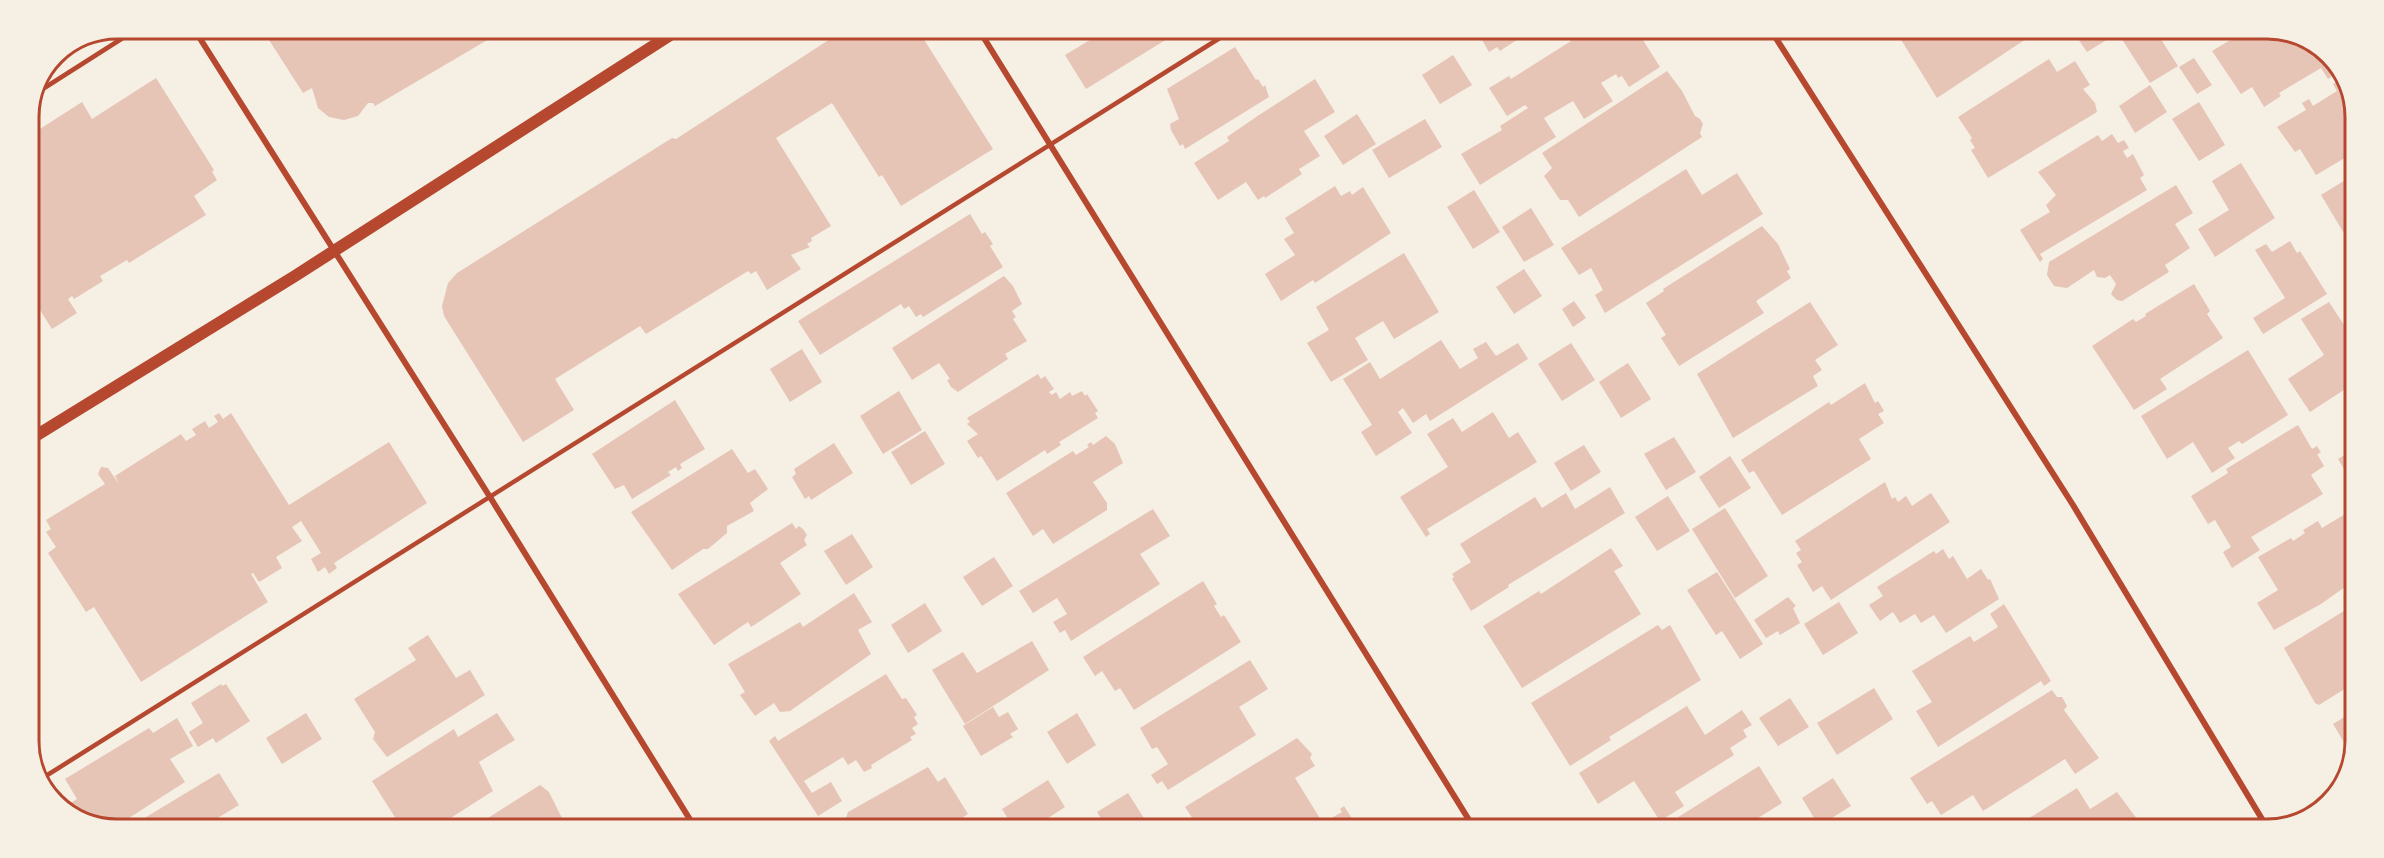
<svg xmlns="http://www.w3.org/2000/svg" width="2384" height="858" viewBox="0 0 2384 858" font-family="Roboto,sans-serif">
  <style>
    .building { fill: #e6c5b7 }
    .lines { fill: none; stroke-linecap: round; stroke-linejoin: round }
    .service { stroke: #b5482f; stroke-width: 4.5 }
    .minor { stroke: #b5482f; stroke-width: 6 }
    .secondary { stroke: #b5482f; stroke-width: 12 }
    .rim { fill: none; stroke: #b5482f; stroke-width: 3 }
  </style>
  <rect width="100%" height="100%" fill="#f6efe4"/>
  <g class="building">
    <path d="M262,29H506L375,106L373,103H368L358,116L344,120L329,117L318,108L312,88L303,93Z"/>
    <path d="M520,29H538L525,37Z"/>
    <path d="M844,30H918L993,149L901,206L882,175L879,177L832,103L776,138L831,226L811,238L812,241L807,244L810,247L791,255L801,269L767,290L756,271L751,274L748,271L646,334L640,326L555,379L574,410L523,442L444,316L442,306L448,283L457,273L672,138L676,139Z"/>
    <path d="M1105,31H1180L1086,89L1065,55Z"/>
    <path d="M1323,31H1335L1326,37Z"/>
    <path d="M1477,31H1530L1500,51L1497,47L1489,52Z"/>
    <path d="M1565,32H1625L1627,34L1638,32L1660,67L1629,87L1622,76L1618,78L1616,74L1601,83L1613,101L1584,119L1573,101L1544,118L1556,137L1480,185L1461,154L1502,130L1500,126L1528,108L1525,105L1507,116L1489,88L1509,76L1511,79L1571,41Z"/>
    <path d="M1908,32L2026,33L2029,37L1937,98L1900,38Z"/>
    <path d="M2074,33H2118L2087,52Z"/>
    <path d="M2118,33H2157L2178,66L2150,83Z"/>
    <path d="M2242,33H2295L2337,63L2340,71L2328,79L2321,68L2279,93L2281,96L2264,107L2252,87L2241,94L2212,51Z"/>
    <path d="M1235,47L1256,80L1258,79L1263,87L1265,85L1269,97L1185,149L1183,144L1180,146L1171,130L1170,124L1179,119L1167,89Z"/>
    <path d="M1453,55L1472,85L1440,104L1422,75Z"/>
    <path d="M2194,58L2212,85L2197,94L2179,67Z"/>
    <path d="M2049,59L2057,72L2075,61L2090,85L2083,89L2095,103L2097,112L1988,178L1971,150L1975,148L1970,140L1972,138L1958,117Z"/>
    <path d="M1667,71L1682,91L1695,116L1700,119L1703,124L1700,133L1702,137L1579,217L1568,200H1560L1544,176L1552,168L1542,153Z"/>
    <path d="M156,78L214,170L212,172L217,180L194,196L206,215L129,263L127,260L100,276L103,281L74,299L72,296L68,299L77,313L52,329L40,310L29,318V136L82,102L92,119Z"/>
    <path d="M2343,78L2355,111V152L2316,175L2300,149L2295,152L2277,127L2306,110L2302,103L2309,99L2313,106L2337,91L2333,84Z"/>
    <path d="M1315,79L1335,112L1304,131L1320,156L1299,169L1302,174L1265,198L1264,196L1258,200L1246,182L1218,200L1194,163L1229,141L1227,137L1259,115Z"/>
    <path d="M2150,85L2167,112L2135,133L2119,106Z"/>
    <path d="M2199,102L2225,145L2199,161L2172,119Z"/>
    <path d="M1357,114L1376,144L1343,165L1324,136Z"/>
    <path d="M1425,119L1442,147L1389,178L1372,150Z"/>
    <path d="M2112,134L2118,143L2124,140L2129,148L2123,151L2127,158L2133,154L2144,175L2140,178L2147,190L2040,254L2043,259L2040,262L2020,230L2050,212L2046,205L2056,195L2038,172L2098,135L2102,141Z"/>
    <path d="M2241,163L2275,218L2215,257L2198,229L2229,210L2212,181Z"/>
    <path d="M1686,169L1702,195L1737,173L1763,214L1605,313L1595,295L1603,290L1591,268L1579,275L1561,248Z"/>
    <path d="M2355,174V215L2354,250L2321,195Z"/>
    <path d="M2176,185L2193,213L2175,224L2190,248L2165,265L2169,272L2122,301L2117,300L2111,294L2116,284L2110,275L2105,278L2097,277L2094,270L2067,288L2054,286L2047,275L2049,262Z"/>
    <path d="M1335,186L1341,196L1350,191L1352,195L1363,187L1391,233L1315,283L1313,280L1281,301L1265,274L1295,255L1284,239L1294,233L1285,218Z"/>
    <path d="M1474,190L1500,232L1473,249L1447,207Z"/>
    <path d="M1531,208L1554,245L1524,262L1502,227Z"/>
    <path d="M970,214L982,234L985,232L993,244L990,246L1003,267L923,317L921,314L916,317L909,306L904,309L901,304L820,355L798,321Z"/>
    <path d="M1762,226L1778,244L1790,269L1787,271L1791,278L1756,301L1764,313L1679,366L1661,338L1666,335L1646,303L1664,291L1663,289Z"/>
    <path d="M2290,241L2297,253L2300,251L2327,294L2263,334L2253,318L2285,298L2255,250L2266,244L2272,252Z"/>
    <path d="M1404,253L1439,312L1394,339L1383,321L1355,338L1368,360L1331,382L1307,343L1329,330L1316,307Z"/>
    <path d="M1524,269L1542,296L1514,314L1496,287Z"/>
    <path d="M1004,276L1013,286L1022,304L1012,311L1016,317L1013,319L1027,341L1005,354L1008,359L958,392L951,387L947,380L950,379L939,363L912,380L892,348Z"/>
    <path d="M2194,284L2210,311L2207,314L2223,338L2160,379L2167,389L2134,410L2092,346L2133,319L2136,322L2146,316L2145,314Z"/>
    <path d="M1574,301L1586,318L1573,327L1562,309Z"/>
    <path d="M1810,302L1838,345L1815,360L1822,370L1813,376L1818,386L1733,438L1697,374Z"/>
    <path d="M2329,302L2354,340L2353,384L2310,412L2288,379L2324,355L2301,319Z"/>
    <path d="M1441,340L1460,369L1478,358L1473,349L1486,342L1496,356L1518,343L1528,359L1430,421L1426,414L1413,423L1403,408L1398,412L1412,433L1376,456L1361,432L1372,425L1343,379L1370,362L1380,379Z"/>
    <path d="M1571,343L1595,380L1562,401L1538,364Z"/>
    <path d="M802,349L822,382L790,402L770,369Z"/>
    <path d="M2248,350L2288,415L2242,444L2239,441L2228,448L2235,458L2212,473L2193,442L2167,459L2141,416Z"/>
    <path d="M1628,363L1651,399L1621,418L1599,382Z"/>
    <path d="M1038,374L1041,379L1045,376L1054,389L1049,392L1052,395L1056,392L1060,399L1070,392L1072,396L1082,391L1085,396L1087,394L1098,411L1095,413L1098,418L1059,442L1061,445L1047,454L1045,450L997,481L981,456L978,458L967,441L978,434L967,424L970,422L967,418Z"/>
    <path d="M1865,383L1875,403L1878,401L1884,411L1878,414L1884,423L1859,439L1871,459L1782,515L1754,471L1749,473L1741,460L1829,402L1831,405Z"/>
    <path d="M899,391L922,430L883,454L860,416Z"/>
    <path d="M675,400L705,449L680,464L682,468L678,471L676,467L668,472L671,475L632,499L624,485L615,489L592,454Z"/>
    <path d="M1493,412L1509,438L1518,432L1537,462L1427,529L1430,534L1426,537L1400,497L1448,467L1427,434L1453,418L1462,432Z"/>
    <path d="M219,413L223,419L231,413L289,505L389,442L427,503L334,563L337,568L329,574L325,567L318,572L311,559L321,553L301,521L292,527L302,541L276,557L282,568L259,582L253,573L251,574L268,602L141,682L94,607L86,612L48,553L56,547L46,532L51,529L46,520L105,484L98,474L101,467L108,468L119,484L115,476L181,434L186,441L196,435L192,429L205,421L209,428L218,422L214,416Z"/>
    <path d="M2298,425L2312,449L2317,446L2321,453L2317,454L2324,466L2311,475L2323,494L2251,537L2260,550L2232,568L2223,552L2231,547L2215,520L2208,524L2191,496L2228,473L2226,469Z"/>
    <path d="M925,431L945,464L911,485L891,452Z"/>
    <path d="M1106,436L1115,444L1123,463L1093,482L1107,503V510L1053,544L1043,529L1033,536L1006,493L1073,451L1076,455L1089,447L1087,445L1091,442L1093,445Z"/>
    <path d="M1674,437L1696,472L1666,490L1644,454Z"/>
    <path d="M834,443L853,473L811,500L809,496L805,499L792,477L796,474L794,469Z"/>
    <path d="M1584,445L1601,472L1571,491L1554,463Z"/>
    <path d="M732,449L748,473L755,469L768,489L750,503L754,511L727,526V533L708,549H703L672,570L631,512Z"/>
    <path d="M2353,450V484L2338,459Z"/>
    <path d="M1730,456L1751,488L1719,508L1699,477Z"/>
    <path d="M1885,482L1892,499L1895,497L1898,502L1906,496L1912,506L1931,493L1950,522L1831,600L1822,586L1813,592L1797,565L1802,562L1796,553L1801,550L1795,541Z"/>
    <path d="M1610,487L1625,513L1508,585L1509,587L1471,611L1452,579L1454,577L1452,574L1471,562L1460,544L1535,497L1542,508L1566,493L1575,509Z"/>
    <path d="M1668,496L1690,531L1657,551L1635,517Z"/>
    <path d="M1725,508L1768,576L1735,598L1692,529Z"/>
    <path d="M1153,509L1170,536L1140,554L1160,584L1071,641L1065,630L1060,633L1053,622L1067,614L1057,598L1033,613L1019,591Z"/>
    <path d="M2347,513L2353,522L2352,582L2321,604L2274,630L2257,603L2278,590L2258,557L2291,538L2293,541L2305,533L2303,530L2318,521L2322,528Z"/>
    <path d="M792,523L796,529L799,526L803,529L807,535L804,540L807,545L780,563L801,594L751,627L748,622L714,645L678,594Z"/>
    <path d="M852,534L873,567L846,585L824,551Z"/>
    <path d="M1611,548L1623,566L1614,571L1641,614L1522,688L1483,626L1539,591L1541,594Z"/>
    <path d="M1943,549L1949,559L1953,556L1967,579L1981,569L1988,580L1990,579L1999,599L1946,633L1934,615L1921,623L1915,614L1900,623L1893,612L1880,621L1869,605L1883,596L1877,587L1934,551L1936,554Z"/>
    <path d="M994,557L1013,586L982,606L963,577Z"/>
    <path d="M1717,572L1763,644L1740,659L1722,631L1716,635L1687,590Z"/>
    <path d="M1203,581L1217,604L1214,606L1221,617L1224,615L1241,642L1134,710L1120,688L1115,691L1102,671L1095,676L1083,657Z"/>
    <path d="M854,593L872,622L858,630L871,654L790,711L780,712L774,703L755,716L740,695L745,692L728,664L800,622L803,627Z"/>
    <path d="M1788,597L1796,606L1793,608L1800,623L1780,635L1778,631L1766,638L1754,620Z"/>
    <path d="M1839,602L1858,633L1823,655L1804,624Z"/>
    <path d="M925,603L942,631L908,653L891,625Z"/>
    <path d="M2004,604L2051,681L2044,686L2041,681L1938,747L1916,711L1932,702L1912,671L1970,636L1974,642L1998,627L1990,614Z"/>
    <path d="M2352,606L2351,685L2319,705L2315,703L2284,648Z"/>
    <path d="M1658,625L1662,630L1670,625L1701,680L1609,737L1611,740L1570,766L1531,703Z"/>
    <path d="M428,635L456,678L470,670L485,695L387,757L373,739L375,732L354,699L416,660L408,648Z"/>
    <path d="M1032,641L1049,670L965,724L932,670L963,652L977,673Z"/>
    <path d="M1250,660L1268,689L1239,707L1256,735L1168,790L1162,781L1157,784L1151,775L1168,764L1157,747L1152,749L1140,728Z"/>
    <path d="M886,674L902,699L906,698L917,715L914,717L918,724L912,728L916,734L910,737L912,740L871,765L872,768L864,772L856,760L848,765L843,757L804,781L812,793L831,782L842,801L818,816L769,741L775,736L778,741Z"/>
    <path d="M221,684L222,686L226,684L250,721L216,743L213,738L198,747L189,732L203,723L191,703Z"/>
    <path d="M1874,688L1893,719L1837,755L1817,723Z"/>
    <path d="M2052,690L2057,697H2062L2067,706L2064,710L2099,758L2075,774L2065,759L1983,811L1973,795L1941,815L1932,801L1927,804L1910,778Z"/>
    <path d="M1790,698L1809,727L1778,746L1759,718Z"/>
    <path d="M1687,706L1705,735L1742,710L1752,725L1743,730L1747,737L1730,748L1734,755L1675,792L1684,806L1660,821L1634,781L1598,804L1579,773Z"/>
    <path d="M993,707L999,717L1008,712L1018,729L1010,734L1013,737L981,756L963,726Z"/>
    <path d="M306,713L322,739L282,764L266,738Z"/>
    <path d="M497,713L515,740L479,762L493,791L438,826H406L403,819L398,822L372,781L454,729L458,737Z"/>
    <path d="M1077,713L1096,745L1067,764L1047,732Z"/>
    <path d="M2351,713V754L2333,724Z"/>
    <path d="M177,718L193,746L170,759L185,782L118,825H89L64,807L77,799L65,779L149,728L153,733Z"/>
    <path d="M1297,738L1312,754L1310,758L1315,766L1295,778L1321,820L1309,827H1298L1293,819L1281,827H1205L1203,824L1198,827L1185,807Z"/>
    <path d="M1759,766L1782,803L1758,818L1765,828H1661Z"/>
    <path d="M928,767L938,782L945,777L968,814L962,818L964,822L958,827H848L845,821L848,812Z"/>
    <path d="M219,773L239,805L206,825H133Z"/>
    <path d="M1833,778L1851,806L1819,826L1802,798Z"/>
    <path d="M1048,780L1065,807L1034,827H1013L1002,809Z"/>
    <path d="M540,785L549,792L562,818L551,826H475Z"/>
    <path d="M2077,788L2090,809L2117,792L2137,819L2140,829H2012Z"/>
    <path d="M1128,793L1147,823L1139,827H1106L1097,812Z"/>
    <path d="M1344,806L1358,828L1316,827L1342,812L1340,809Z"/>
  </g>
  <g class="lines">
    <g class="service">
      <path d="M38,92L137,29"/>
      <path d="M41,779L1231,31"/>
    </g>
    <g class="minor">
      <path d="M194,29L490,497L694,826"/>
      <path d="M979,30L1474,828"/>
      <path d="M1772,32L2073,505L2268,829"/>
    </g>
    <path class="secondary" d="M29,440L295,276L678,30"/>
  </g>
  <path d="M0 0H2384V858H0ZM117 39H2267A78 78 0 0 1 2345 117V741A78 78 0 0 1 2267 819H117A78 78 0 0 1 39 741V117A78 78 0 0 1 117 39Z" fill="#f6efe4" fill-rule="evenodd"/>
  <path class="rim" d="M117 39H2267A78 78 0 0 1 2345 117V741A78 78 0 0 1 2267 819H117A78 78 0 0 1 39 741V117A78 78 0 0 1 117 39Z"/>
</svg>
